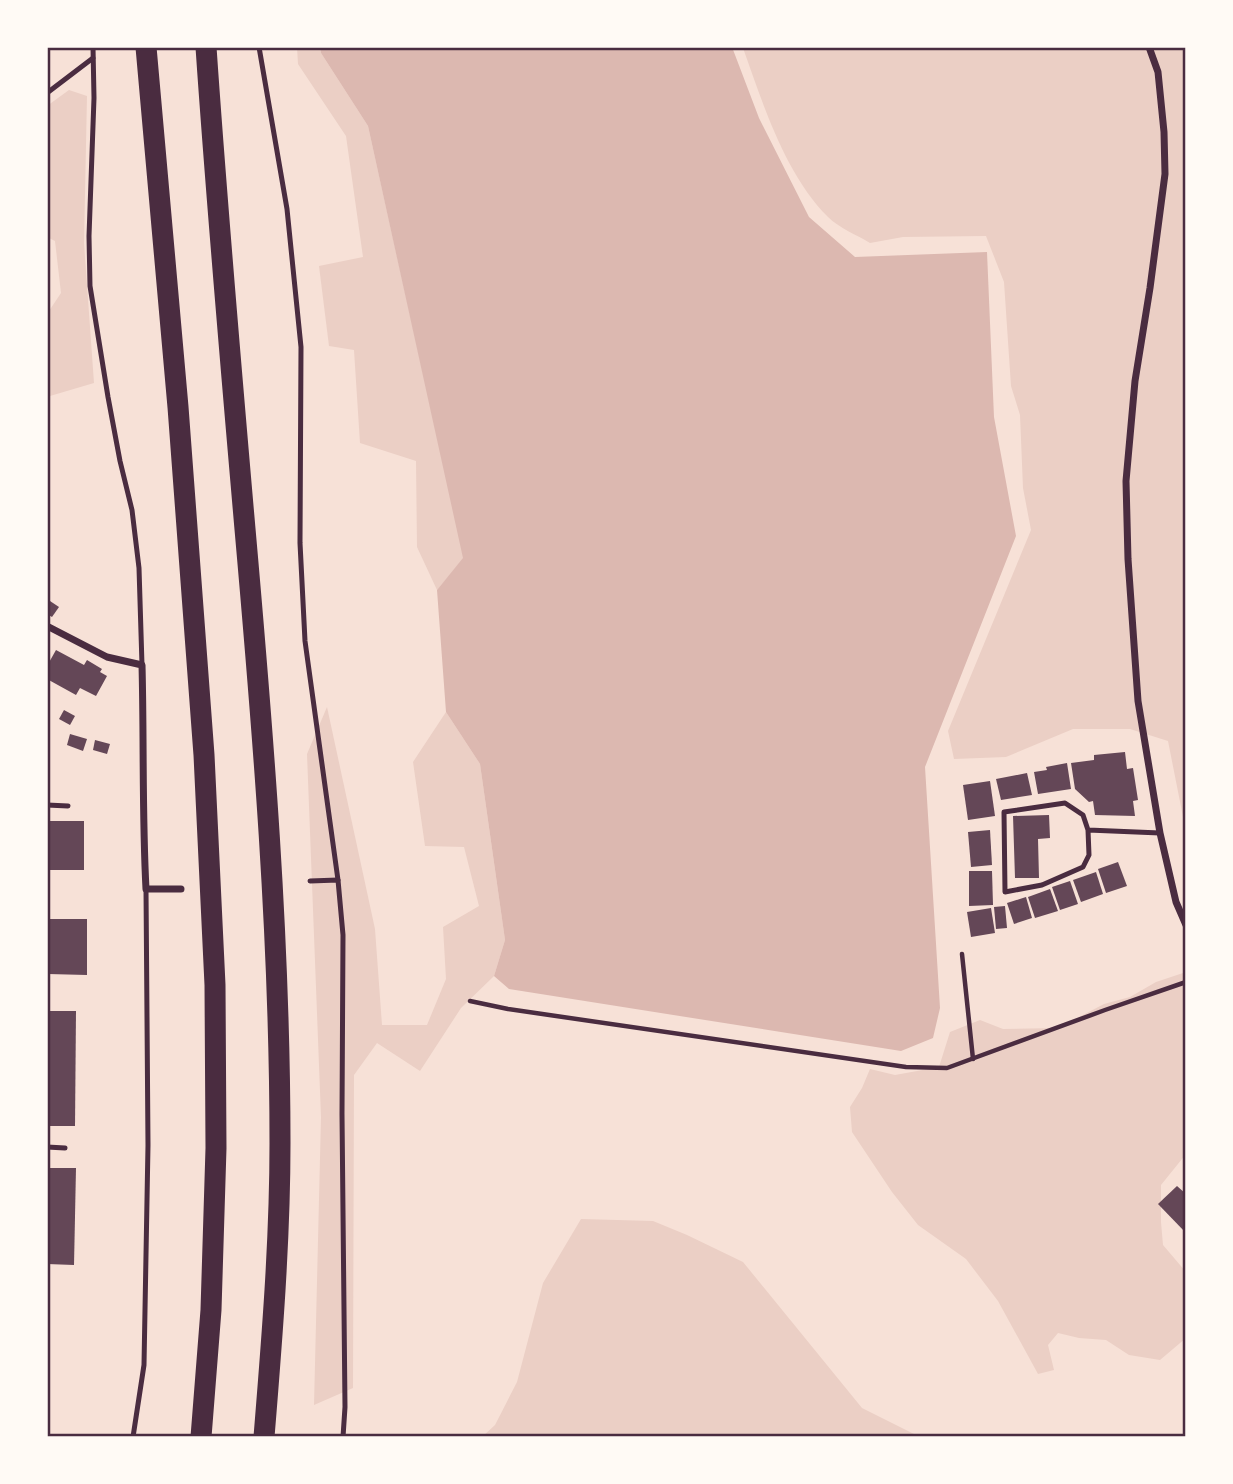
<svg xmlns="http://www.w3.org/2000/svg" width="1233" height="1484" viewBox="0 0 1233 1484" font-family="Overpass,sans-serif">
  <style>
    .green { fill: #ebcfc5 }
    .water { fill: #dcb8b0 }
    .building { fill: #644757 }
    .lines { fill: none; stroke-linecap: round; stroke-linejoin: round }
    .path { stroke: #4a2c40; stroke-width: 4.5 }
    .service { stroke: #4a2c40; stroke-width: 5 }
    .minor { stroke: #4a2c40; stroke-width: 7 }
    .motorway { stroke: #4a2c40; stroke-width: 21 }
    .neatline { fill: none; stroke: #4a2c40; stroke-width: 2.5 }
  </style>
  <rect width="100%" height="100%" fill="#f7e1d7"/>
  <g class="green">
    <path d="M297,47H320L321,53L368,126L464,558L437,590L417,547L416,461L360,443L354,350L329,346L319,266L363,257L346,136L298,64Z"/>
    <path d="M1186,47V832L1168,741L1130,729H1073L1006,757L954,759L948,731L1031,530L1023,488L1020,415L1011,386L1004,282L986,236L903,237L870,243C857,235 839,228 828,217C785,174 763,104 743,48Z"/>
    <path d="M69,90L87,96L84,243L94,383L50,396L47,409V314L61,293L55,241L47,237V106Z"/>
    <path d="M327,707L375,929L382,1025H427L446,979L443,927L479,906L464,847L425,846L413,762L446,712L480,764L505,940L494,976L461,1008L420,1071L377,1043L354,1075L353,1388L314,1405L321,1117L307,754Z"/>
    <path d="M1186,972V1154L1161,1185V1222L1163,1245L1186,1272V1338L1160,1360L1129,1355L1106,1340L1079,1338L1058,1333L1048,1345L1054,1370L1038,1374L998,1301L966,1259L918,1225L892,1192L852,1132L850,1107L862,1088L870,1069L895,1075L939,1067L950,1032L980,1020L1003,1029L1058,1028L1104,1004L1130,997L1156,982Z"/>
    <path d="M581,1219L653,1221L687,1235L743,1262L862,1408L920,1437H482L495,1425L517,1382L543,1283Z"/>
  </g>
  <path class="water" d="M320,47H732L759,118L809,217L855,257L987,252L994,417L1016,536L925,767L940,1008L933,1038L901,1051L509,989L494,976L505,940L480,764L446,712L437,590L463,558L368,126L321,53Z"/>
  <g class="building">
    <path d="M47,599L59,607L52,617L47,614Z"/>
    <path d="M56,650L84,665L87,660L102,669L100,672L107,676L96,696L80,688L76,695L47,679V666Z"/>
    <path d="M64,710L75,716L70,725L59,719Z"/>
    <path d="M70,734L87,739L83,751L67,745Z"/>
    <path d="M95,740L110,744L107,754L93,750Z"/>
    <path d="M1125,752L1127,769L1133,768L1138,800L1133,801L1135,816L1095,815L1093,801L1089,802L1075,789L1071,763L1094,760V755Z"/>
    <path d="M1067,763L1071,789L1038,794L1034,772L1047,770L1046,767Z"/>
    <path d="M1027,773L1032,795L1001,800L996,779Z"/>
    <path d="M990,781L995,816L968,820L963,785Z"/>
    <path d="M1049,815L1050,838L1038,839L1039,878H1015L1013,816Z"/>
    <rect x="47" y="821" width="37" height="49"/>
    <path d="M990,830L992,865L971,867L968,832Z"/>
    <path d="M1118,862L1127,886L1106,893L1098,869Z"/>
    <path d="M969,871H992L993,905L969,906Z"/>
    <path d="M1096,872L1103,894L1081,902L1073,880Z"/>
    <path d="M1070,881L1078,904L1060,910L1052,887Z"/>
    <path d="M1050,889L1058,911L1035,918L1028,897Z"/>
    <path d="M1026,897L1032,918L1014,924L1007,903Z"/>
    <path d="M1005,906L1007,928L996,929L994,907Z"/>
    <path d="M991,908L995,933L971,937L967,912Z"/>
    <path d="M48,919H87V975L48,974Z"/>
    <path d="M47,1011H76L75,1126H47Z"/>
    <path d="M47,1168H76L74,1265L47,1264Z"/>
    <path d="M1177,1186L1186,1194V1233L1158,1204Z"/>
  </g>
  <g class="lines">
    <g class="path">
      <path d="M962,954L973,1059"/>
      <path d="M470,1001L508,1009L906,1067L947,1068L1105,1010L1186,982"/>
    </g>
    <g class="service">
      <path d="M93,47L94,98L89,236L90,286L108,397L120,461L132,510L139,568L142,665"/>
      <path d="M259,47L287,209L301,347L300,543L305,641L338,880"/>
      <path d="M47,93L93,58"/>
      <path d="M47,805L68,806"/>
      <path d="M1088,830L1083,815L1065,803L1004,812L1005,892L1042,885L1083,867L1089,855L1088,830L1160,833"/>
      <path d="M310,881L338,880L343,935L342,1114L345,1407L343,1437"/>
      <path d="M47,1147L65,1148"/>
      <path d="M133,1437L144,1365L148,1145L146,889"/>
    </g>
    <g class="minor">
      <path d="M1149,47L1158,72L1164,132L1165,174L1150,288L1135,381L1126,481L1128,559L1138,701L1160,833L1176,902L1186,925"/>
      <path d="M47,626L107,657L142,665C144,740 142,814 146,889H181"/>
    </g>
    <g class="motorway">
      <path d="M146,47L178,407L204,755L215,985L216,1148L211,1310L201,1437"/>
      <path d="M206,47C217,208 231,368 245,529C263,733 280,938 280,1143C280,1241 272,1339 264,1437"/>
    </g>
  </g>
  <rect width="1233" height="1484" fill="none" stroke="#fffaf5" stroke-width="98"/>
  <rect x="49" y="49" width="1135" height="1386" class="neatline"/>
</svg>
